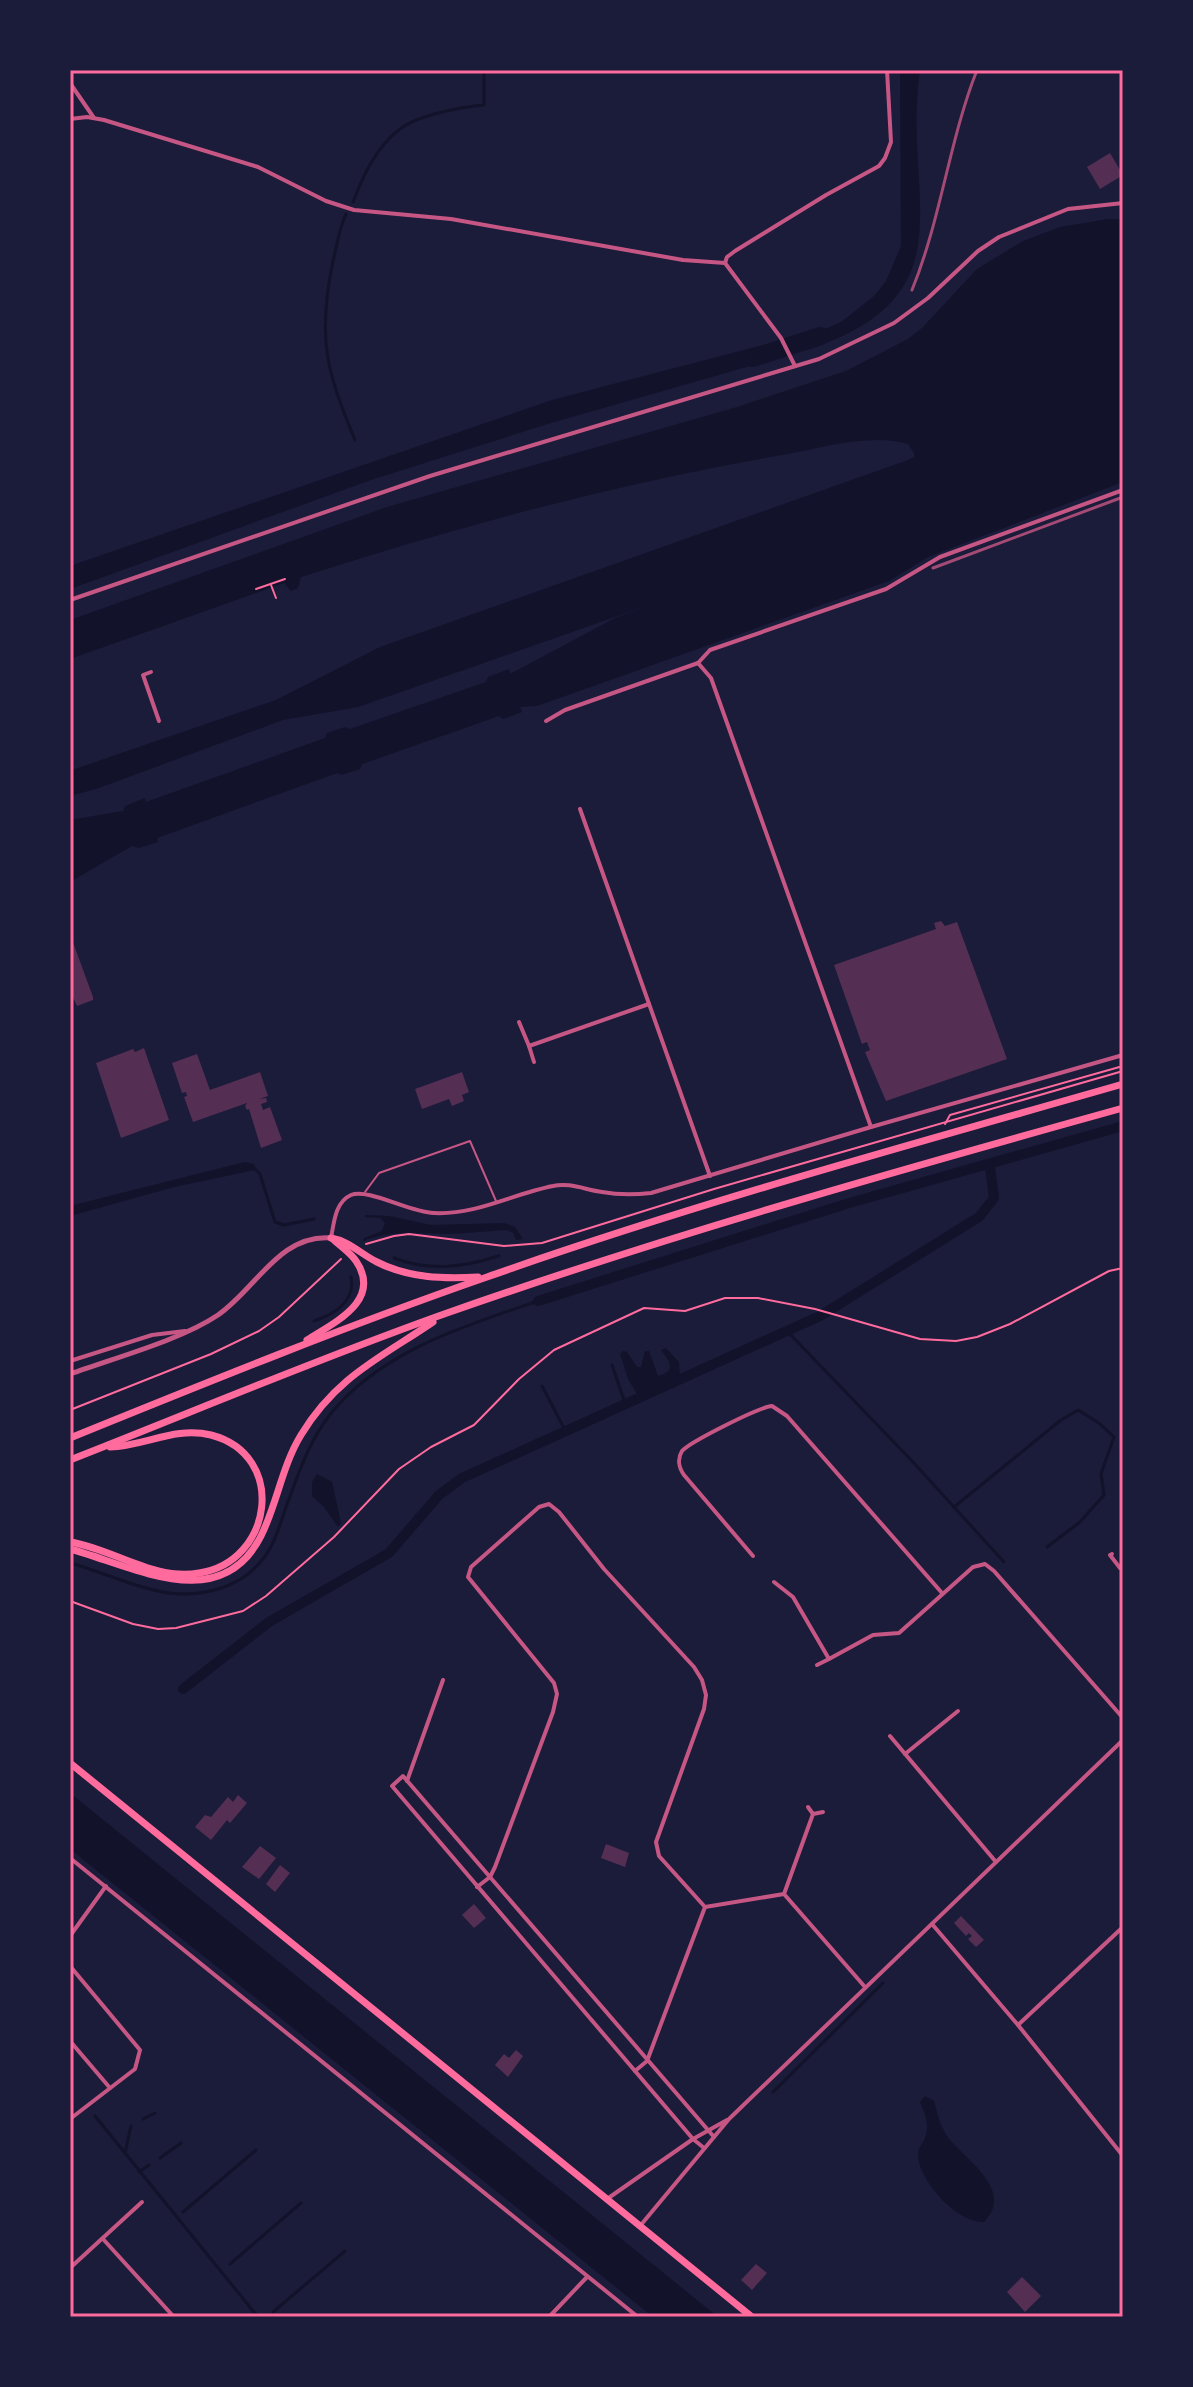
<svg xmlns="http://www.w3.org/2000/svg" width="1193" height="2387" viewBox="0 0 1193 2387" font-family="'Varela Round',sans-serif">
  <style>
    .water { fill: #12122b }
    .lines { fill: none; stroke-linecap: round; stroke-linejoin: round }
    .stream { stroke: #12122b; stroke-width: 3 }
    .canal { stroke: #12122b; stroke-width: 10 }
    .river { stroke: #12122b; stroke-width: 18 }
    .building { fill: #542f53 }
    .path { stroke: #ff6b9d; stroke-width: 2 }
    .service { stroke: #c65784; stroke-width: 2 }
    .minor { stroke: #c65784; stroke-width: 4 }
    .tertiary { stroke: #c65784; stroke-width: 5 }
    .primary { stroke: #ff6b9d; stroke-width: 7 }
    .trunk { stroke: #ff6b9d; stroke-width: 7 }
    .rail { stroke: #a44b75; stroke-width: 3 }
    .neatline { fill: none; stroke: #ff6b9d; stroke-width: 3 }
  </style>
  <rect width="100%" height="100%" fill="#1b1b3a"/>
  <g class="water">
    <path d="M900,70H920C901,197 974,295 807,350L798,345L800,336L811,335L841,322L874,296L886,281L901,246Z"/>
    <path d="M1108,219H1123V482L928,557L889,581L537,706L520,707L522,712L503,719L499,716L362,764L360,769L342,775L337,773L157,838L158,842L139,848L132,846L70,882V820L123,811L125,806L145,798L146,802L325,738L327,733L345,727L350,729L486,682L488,677L509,669L510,674L615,618L652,604L358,707L283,720L96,789L70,796V772L75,769L276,700L380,647L908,460L914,457V453L908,444C868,433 823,448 782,455C619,483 459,526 301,577L298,588L291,591L284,583L70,659V620L387,507L737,407L846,371L908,339L922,328L977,269L1023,241L1060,227Z"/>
    <path d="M767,344L777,351L771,360L551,423L371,480L70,589V566L552,400Z"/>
    <path d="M245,1162L254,1164L255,1170L174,1187L70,1216V1206Z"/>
    <path d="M365,1215L389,1216L431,1225L504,1223L515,1227L523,1239L516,1240L513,1233L507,1230C488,1231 470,1233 450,1234C419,1234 394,1229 363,1241L364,1238L382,1231L385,1223L380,1218L365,1217Z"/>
    <path d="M666,1348L679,1362L680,1380L640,1399L628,1379L620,1354L623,1351L627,1352L637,1367H641L645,1351H649L658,1376C677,1371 670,1362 661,1350Z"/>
    <path d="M317,1474L332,1482L341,1523L338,1527L324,1507L312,1496V1482Z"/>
    <path d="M70,1793L718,2317H653L70,1849Z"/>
    <path d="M925,2096L934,2101C937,2113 940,2125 947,2136C964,2159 1016,2190 984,2222C957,2223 919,2181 918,2155C918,2147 922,2145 925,2138C930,2125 925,2114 920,2102Z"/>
  </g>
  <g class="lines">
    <g class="stream">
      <path d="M353,202C363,176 376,147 400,129C418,115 461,107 484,105V70"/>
      <path d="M346,214C339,229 337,245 333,261C317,338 326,370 355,440"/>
      <path d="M252,1166L260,1174L275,1222L284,1225L314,1219"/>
      <path d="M394,1258C430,1272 463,1267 499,1256"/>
      <path d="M314,1321C334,1314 356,1302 351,1277"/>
      <path d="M787,1331L913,1462L1004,1562"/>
      <path d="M612,1365L626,1406"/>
      <path d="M542,1386L566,1432"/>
      <path d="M954,1507L1061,1420L1078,1410L1099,1423L1114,1437L1101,1474L1104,1495L1080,1522L1047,1547"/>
      <path d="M70,1563C103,1572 135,1588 169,1593C203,1597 240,1588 262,1560C274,1546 279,1527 285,1510C299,1472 311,1433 340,1403C393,1347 468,1325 538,1301"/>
      <path d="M773,2092L883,1983"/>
      <path d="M95,2116L258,2317"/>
      <path d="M143,2119L155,2113"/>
      <path d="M125,2153L131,2126"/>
      <path d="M160,2158L181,2143"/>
      <path d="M139,2172L149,2165"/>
      <path d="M183,2212L256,2150"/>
      <path d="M230,2264L301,2203"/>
      <path d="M273,2312L345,2251"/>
    </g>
    <g class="canal">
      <path d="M538,1301L846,1204L1123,1126"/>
      <path d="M183,1689L269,1622L389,1553L439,1495L462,1478L820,1316L979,1217L994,1198L990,1168"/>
    </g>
    <path class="river" d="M753,358L820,336"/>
  </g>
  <g class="building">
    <path d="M1110,153L1123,175L1100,189L1087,167Z"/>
    <path d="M941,921L945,926L957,922L1007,1059L886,1101L865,1052L870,1050L867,1042L862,1044L834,965L936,929L934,923Z"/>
    <path d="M71,937L93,997V1000L77,1006L70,991Z"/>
    <path d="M144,1048L169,1120L121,1138L96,1063L133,1049L135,1052Z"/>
    <path d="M197,1054L210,1090L260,1072L268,1096L259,1099L266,1098L267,1102L261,1104L263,1110L270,1107L282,1140L261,1148L249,1109L247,1110L245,1106L247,1103L193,1122L184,1097L187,1096L186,1092L182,1093L172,1063Z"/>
    <path d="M462,1072L469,1092L462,1095L464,1101L452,1106L449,1099L422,1109L415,1089Z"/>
    <path d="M238,1795L247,1803L230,1823L227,1820L211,1840L195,1827L205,1815L211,1817L228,1797L233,1802Z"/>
    <path d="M606,1844L629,1853L625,1867L601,1858Z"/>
    <path d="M260,1846L276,1858L259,1879L242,1867Z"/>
    <path d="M280,1865L290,1873L275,1892L266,1884Z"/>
    <path d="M474,1904L486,1918L474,1928L462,1915Z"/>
    <path d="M961,1916L984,1940L976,1947L968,1939L972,1936L969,1933L966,1936L954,1923Z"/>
    <path d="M516,2050L523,2056L508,2077L495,2065L504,2054L509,2058Z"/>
    <path d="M756,2264L767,2273L752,2290L741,2280Z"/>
    <path d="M1022,2277L1041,2296L1025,2312L1007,2292Z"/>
  </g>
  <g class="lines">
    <g class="path">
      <path d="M271,585L276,598"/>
      <path d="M256,589L285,579"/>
      <path d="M945,1124L950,1115L1123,1066"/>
      <path d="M366,1244L394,1236L409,1234L504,1246L542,1243L714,1189L1123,1071"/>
      <path d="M70,1410L211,1354L259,1331L279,1317L341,1259"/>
      <path d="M70,1601L133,1624L158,1629L176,1628L243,1611L266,1596L334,1537L399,1469L431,1447L474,1425L519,1379L554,1350L644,1308L685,1311L725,1298H758L815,1309L920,1339L956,1341L977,1337L1010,1324L1109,1271L1123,1268"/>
    </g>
    <path class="service" d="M365,1192L379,1173L470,1141L496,1201"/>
    <g class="minor">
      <path d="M70,83L94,118"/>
      <path d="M70,119L87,117L104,120L258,167L326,201L354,210L451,219L683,260L725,263L781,338L795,366"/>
      <path d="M725,263L727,257L735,251L826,195L879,166L885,158L891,142L887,70"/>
      <path d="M70,600L430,476L819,359L894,323L928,298L978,251L999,237L1068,209L1123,203"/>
      <path d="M698,663L711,678L871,1127"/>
      <path d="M698,663L710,650L886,589L940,557L1123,490"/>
      <path d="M151,672L143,675L159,721"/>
      <path d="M546,721L565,710L698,663"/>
      <path d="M580,809L710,1176"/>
      <path d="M519,1022L529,1046L649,1004"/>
      <path d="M529,1046L534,1062"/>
      <path d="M331,1238C334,1223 335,1202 351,1195C368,1188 409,1212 434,1213C477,1215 512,1194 553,1186C569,1182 586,1190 602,1192C618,1195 634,1195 651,1193L871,1127L1123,1055"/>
      <path d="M70,1361L152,1335L185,1331"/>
      <path d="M1112,1554L1110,1555L1120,1568L1123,1565"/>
      <path d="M753,1556L684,1475C679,1468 677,1459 682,1451C690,1442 759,1407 772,1406L787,1416L942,1593"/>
      <path d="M774,1582L793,1597L829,1659L873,1635L899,1633L973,1567L985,1564L994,1571L1123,1718"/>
      <path d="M817,1665L829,1659"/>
      <path d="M890,1736L996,1862"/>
      <path d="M905,1754L958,1711"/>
      <path d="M407,1781L443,1680"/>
      <path d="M808,1807L813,1814"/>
      <path d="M823,1812L813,1814L784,1894L865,1987"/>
      <path d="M70,1858L638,2317"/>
      <path d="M477,1887L490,1877L495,1867L553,1712L557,1694L554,1683L468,1577L471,1567L539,1507L549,1504L559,1512L604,1569L694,1667L702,1680L706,1695L704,1709L656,1842L659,1856L705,1907L647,2061L635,2071"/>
      <path d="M705,1907L784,1894"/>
      <path d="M932,1924L1018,2025L1123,2156"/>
      <path d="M70,1936L106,1886"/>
      <path d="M70,1966L140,2050L135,2069L70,2119"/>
      <path d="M1018,2025L1123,1927"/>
      <path d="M70,2041L110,2088"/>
      <path d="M704,2148L693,2139L392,1786L403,1776L714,2137"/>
      <path d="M607,2199L693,2139L727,2120"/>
      <path d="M640,2226L729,2119L1123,1740"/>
      <path d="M103,2239L174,2317"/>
      <path d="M70,2268L142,2202"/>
      <path d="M549,2317L587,2277"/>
    </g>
    <path class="tertiary" d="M70,1374C114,1358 181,1340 218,1315C256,1289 279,1234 331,1238"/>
    <path class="primary" d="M70,1763L752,2317"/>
    <g class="trunk">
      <path d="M331,1238C349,1241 361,1254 377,1262C408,1278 443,1279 478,1277"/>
      <path d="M307,1340C333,1323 383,1301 356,1261C350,1252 340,1246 333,1239"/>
      <path d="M70,1438C208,1382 346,1326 487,1277C696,1203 910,1145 1123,1084"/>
      <path d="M70,1460C195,1411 320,1358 447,1313C669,1235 896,1171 1123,1108"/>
      <path d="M70,1542C114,1549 153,1581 199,1573C273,1562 288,1455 211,1435C175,1426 145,1446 110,1447"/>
      <path d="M70,1549C131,1565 220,1617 261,1536C277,1504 282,1466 301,1435C336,1377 380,1358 433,1322"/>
    </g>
    <g class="rail">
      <path d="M912,290C941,219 949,141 977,70"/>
      <path d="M933,568L1123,497"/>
    </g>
  </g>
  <rect width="1193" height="2387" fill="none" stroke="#1b1b3a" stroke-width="144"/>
  <rect x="72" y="72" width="1049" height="2243" class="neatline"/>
</svg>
